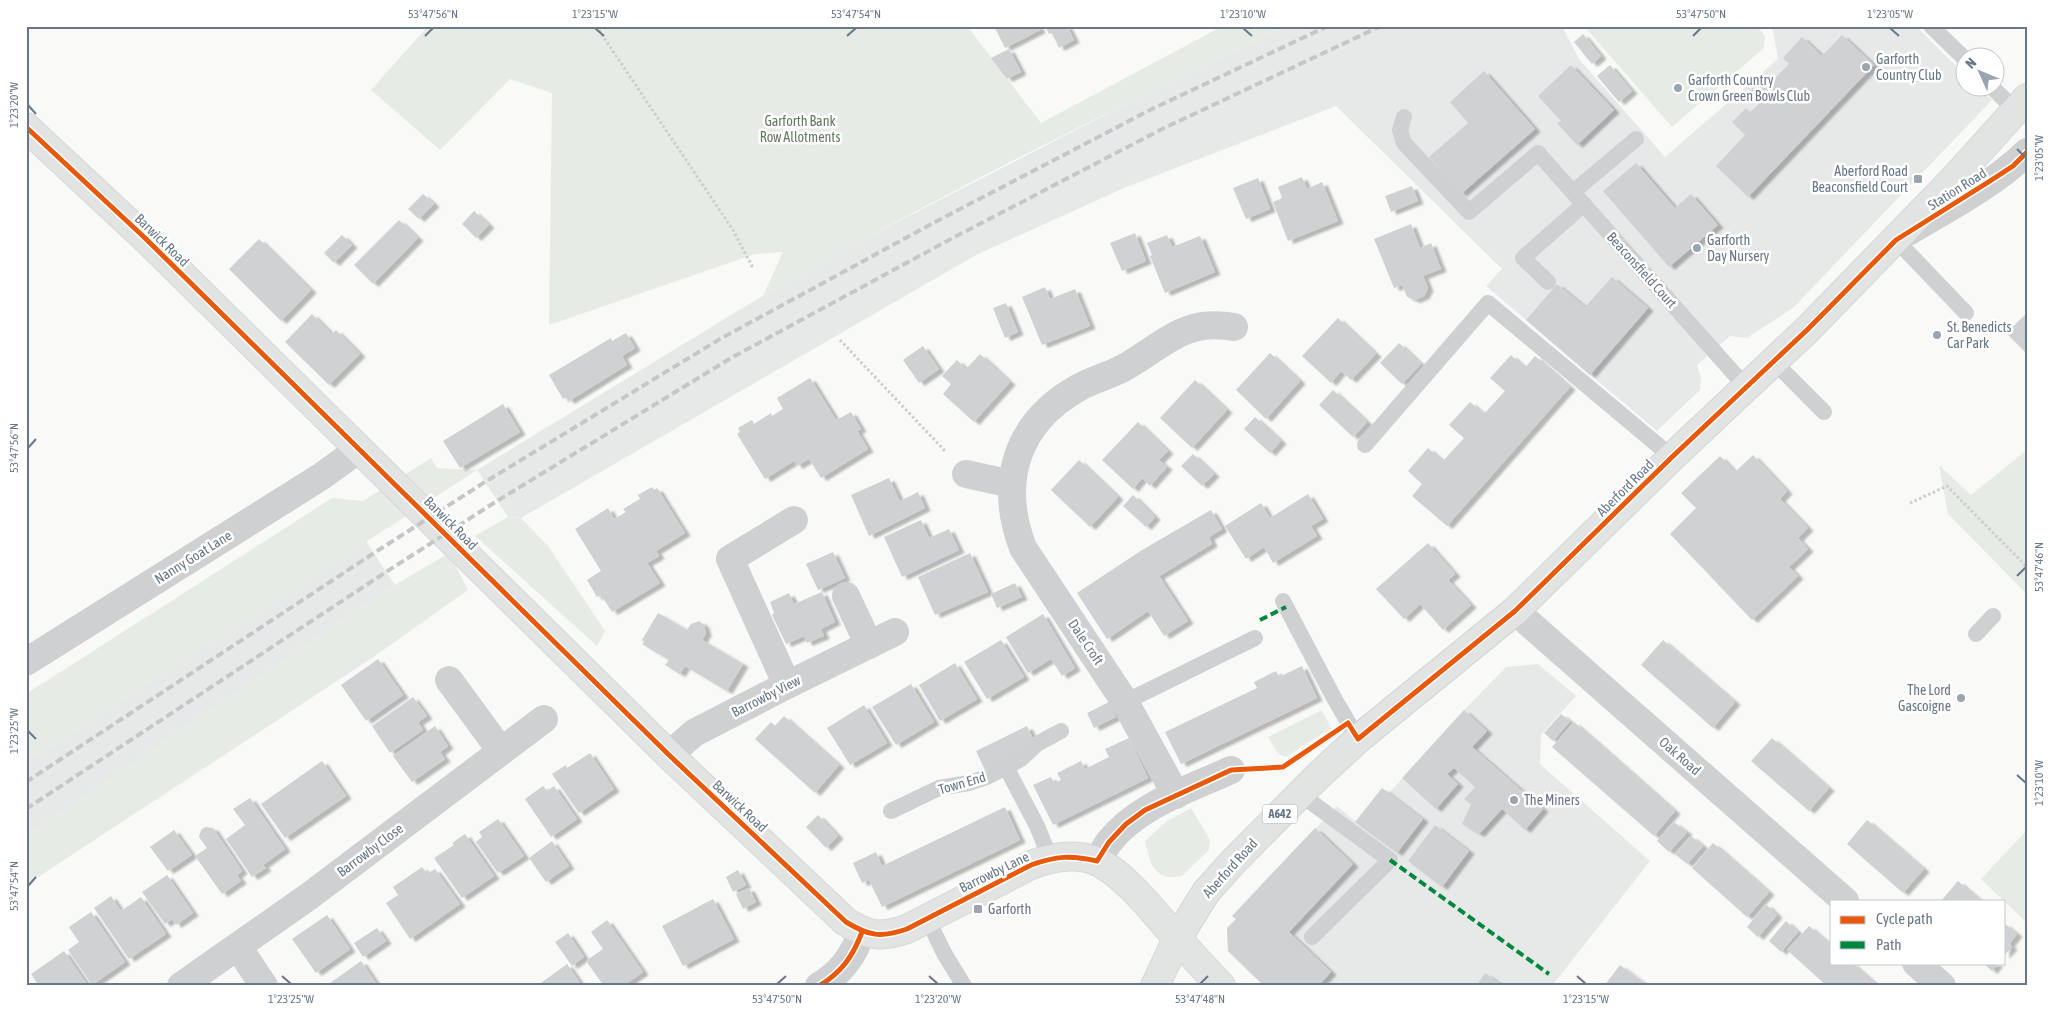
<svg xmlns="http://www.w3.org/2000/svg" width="2053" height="1012" viewBox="0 0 2053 1012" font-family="'Asap Condensed',sans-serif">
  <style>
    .built { fill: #e7e9e9 }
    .green { fill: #e7ebe5 }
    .building { fill: #d0d1d3; filter: url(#shadow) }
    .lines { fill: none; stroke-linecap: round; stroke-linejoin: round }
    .secondary-casing { stroke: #d6d7d8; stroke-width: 30 }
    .primary-casing { stroke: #d6d6d7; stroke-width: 30 }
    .path { stroke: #cdcece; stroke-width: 3; stroke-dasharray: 2.5 2.5; stroke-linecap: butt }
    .lane { stroke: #cfd0d1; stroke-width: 16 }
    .street { stroke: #cfd0d1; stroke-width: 28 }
    .secondary { stroke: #e2e3e3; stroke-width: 28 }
    .primary { stroke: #e2e3e3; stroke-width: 28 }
    .rail { stroke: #c4c6c8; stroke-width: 4; stroke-dasharray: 8 4; stroke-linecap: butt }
    .quiet { stroke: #00873e; stroke-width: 4; stroke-dasharray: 8 4; stroke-linecap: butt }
    .cycleway-casing { stroke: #fff; stroke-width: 8 }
    .cycleway { stroke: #e8590c; stroke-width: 5 }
    .ticks { fill: none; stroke: #687889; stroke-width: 2 }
    .poi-dot { fill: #9ba5b0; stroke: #fff; stroke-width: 2 }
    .labels { text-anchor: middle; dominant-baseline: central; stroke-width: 5; stroke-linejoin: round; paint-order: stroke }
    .shield { fill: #fff; stroke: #95a0ac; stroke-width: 1 }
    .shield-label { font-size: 12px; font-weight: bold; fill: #687889 }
    .poi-label { font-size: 14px; fill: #687889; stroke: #fff; text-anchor: start }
    .park-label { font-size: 14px; fill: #667a63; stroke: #fff }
    .street-label { font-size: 14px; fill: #687889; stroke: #fff }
    .neatline { fill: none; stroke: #687889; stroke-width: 2 }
    .ticks-label { font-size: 12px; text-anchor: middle; fill: #687889 }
  </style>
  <defs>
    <filter id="shadow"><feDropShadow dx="5.5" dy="3" stdDeviation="1" flood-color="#0004"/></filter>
  </defs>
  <rect width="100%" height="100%" fill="#f9f9f8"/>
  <g class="built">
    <path d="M1287,26H1562L1579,59L1665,157L1778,59L1773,31L1769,26H1916L1965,75L1966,88H1979L1992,100L1793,308L1747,338L1730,336L1697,365L1701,378L1700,390L1657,431L1486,286L1502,269L1336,106L1124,188L976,255L521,518L508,517L477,470L749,304L837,253L1159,87Z"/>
    <path d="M366,541L395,585L26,837V762Z"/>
    <path d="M1538,664L1576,696L1541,735L1540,764L1650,861L1552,986H1264L1228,951L1227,928L1236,919L1232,916L1337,806L1356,822L1382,788L1389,793L1464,710L1506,667Z"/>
  </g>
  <g class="green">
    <path d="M428,26H967L1041,123L1223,26H1287C1110,110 933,198 763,296L783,252L755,254L549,325L552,93L510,79L440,150L371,90Z"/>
    <path d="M1584,26H1757L1765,36L1764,48L1672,127Z"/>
    <path d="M2027,450V594L1948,514L1939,465L1971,495Z"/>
    <path d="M431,458L437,468L477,470L26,762V694L332,498L363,501Z"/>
    <path d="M508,517L521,518L548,546L605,631L597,646L475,536Z"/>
    <path d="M449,553L468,590L372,658L26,885V837L395,585Z"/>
    <path d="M1322,710L1331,728L1286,757L1278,754L1268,737Z"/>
    <path d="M1191,808L1210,840L1209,850L1182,876C1154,882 1150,863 1145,841L1167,821Z"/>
    <path d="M2027,830V923L1981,879Z"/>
  </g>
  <g class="building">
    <path d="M994,26H1038L1040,30L1005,48Z"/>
    <path d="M1045,26H1067L1074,40L1059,48L1052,33L1049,34Z"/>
    <path d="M1583,34L1601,56L1592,64L1574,42Z"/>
    <path d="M1842,35L1874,65L1748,197L1716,166L1745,135L1732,122L1746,108L1750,112L1759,104L1748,93L1767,73L1774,79L1789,64L1783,58L1802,37L1822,56Z"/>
    <path d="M1009,49L1021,72L1007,79L991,58Z"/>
    <path d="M1571,65L1614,110L1577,145L1557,123L1561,121L1538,96Z"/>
    <path d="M1610,65L1632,91L1619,102L1597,76Z"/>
    <path d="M1484,71L1535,129L1461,194L1429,157L1468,123L1450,102Z"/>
    <path d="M1636,163L1675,208L1691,194L1718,225L1669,267L1603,191Z"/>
    <path d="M1302,177L1307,189L1322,182L1338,221L1288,241L1273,202L1282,198L1278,187Z"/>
    <path d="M1258,178L1270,209L1246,219L1233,188Z"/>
    <path d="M1412,186L1418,201L1391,212L1385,196Z"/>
    <path d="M423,194L434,204L419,219L408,209Z"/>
    <path d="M474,211L489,225L476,238L462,224Z"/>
    <path d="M399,220L418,238L373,284L354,265Z"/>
    <path d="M1411,224L1420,248L1431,243L1441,269L1423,276L1428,288L1424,296L1415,300L1407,297L1402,285L1394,288L1374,239Z"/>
    <path d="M1135,233L1146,261L1122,271L1110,243Z"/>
    <path d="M342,235L352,245L334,263L324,253Z"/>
    <path d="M1167,235L1172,247L1200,236L1215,272L1165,293L1150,256L1152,255L1147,243Z"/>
    <path d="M259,239L311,290L281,321L229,269Z"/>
    <path d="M1612,277L1648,308L1590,375L1526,320L1557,284L1585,307Z"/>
    <path d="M1045,287L1050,299L1075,289L1090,326L1042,345L1022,297Z"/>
    <path d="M1006,303L1018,332L1005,338L993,308Z"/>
    <path d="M2027,313V354L2006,333Z"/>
    <path d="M312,314L332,334L336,330L360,354L329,385L285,342Z"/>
    <path d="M1338,318L1376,354L1351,380L1341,371L1331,383L1302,356Z"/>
    <path d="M626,333L635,348L622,356L627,365L569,401L566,397L563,399L549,375L611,338L612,341Z"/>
    <path d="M1399,343L1421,364L1402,384L1380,363Z"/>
    <path d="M923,346L939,369L919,383L903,360Z"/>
    <path d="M1270,353L1300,381L1266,419L1236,390Z"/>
    <path d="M980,354L1010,382L974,422L943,394L951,384L942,376L957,360L966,369Z"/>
    <path d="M1511,355L1525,368L1535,356L1570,387L1447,526L1412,496L1422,484L1408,471L1428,448L1443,461L1464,438L1449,425L1470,402L1484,414L1505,391L1490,378Z"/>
    <path d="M810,378L836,420L851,412L861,429L857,431L868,449L821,478L809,459L797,466L794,461L765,479L737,434L740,432L738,428L752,420L754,424L771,413L772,416L783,409L777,398Z"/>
    <path d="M1195,380L1227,410L1192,448L1160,418Z"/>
    <path d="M1333,390L1367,422L1353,437L1319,405Z"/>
    <path d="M503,404L520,432L460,468L443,441Z"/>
    <path d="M1255,417L1281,441L1270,453L1244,429Z"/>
    <path d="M1138,422L1168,451L1159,460L1167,467L1150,486L1142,478L1133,489L1102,460Z"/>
    <path d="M1193,454L1214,474L1202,486L1181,466Z"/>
    <path d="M1753,455L1787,491L1780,499L1808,528L1798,538L1808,549L1789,567L1798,576L1752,620L1670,534L1696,508L1681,493L1720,456L1735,472Z"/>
    <path d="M1079,460L1118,497L1090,527L1051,490Z"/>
    <path d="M889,478L900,501L918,492L925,508L869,536L851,495Z"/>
    <path d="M652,487L654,490L657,488L685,533L656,551L659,556L647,563L660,583L612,612L601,595L597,597L587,580L601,571L575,529L608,508L614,519L626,512L623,509L640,499L638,495Z"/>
    <path d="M1308,494L1323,519L1311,526L1317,536L1273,563L1264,547L1246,559L1225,526L1261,503L1270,518Z"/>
    <path d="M1133,495L1155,517L1146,527L1123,506Z"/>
    <path d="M1211,510L1222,529L1209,537L1212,544L1159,576L1188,621L1164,636L1148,611L1107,639L1077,593L1142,550Z"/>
    <path d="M921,520L929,538L949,529L959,550L902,577L884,537Z"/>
    <path d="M1428,543L1455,574L1448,580L1471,605L1443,630L1420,604L1404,619L1376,589Z"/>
    <path d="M833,552L845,578L818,590L806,564Z"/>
    <path d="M970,553L988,592L935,615L918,577Z"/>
    <path d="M1015,583L1022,597L997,608L991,594Z"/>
    <path d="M822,592L835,622L821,629L824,636L807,643L804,636L786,644L772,615L774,613L770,602L789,593L794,604Z"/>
    <path d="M658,613L687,630L691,624L699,621L704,625L706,633L702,640L743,664L727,691L685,666L680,674L665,665L669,660L642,644L644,642L642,640Z"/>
    <path d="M1043,614L1075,668L1062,676L1051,659L1028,673L1006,637Z"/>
    <path d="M1001,640L1024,677L987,699L964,662Z"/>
    <path d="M1663,640L1735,702L1713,728L1641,665Z"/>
    <path d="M378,659L403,695L366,721L341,685Z"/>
    <path d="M955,663L977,699L940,721L919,685Z"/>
    <path d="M1302,666L1317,698L1181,764L1165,732L1257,688L1254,682L1276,671L1279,677Z"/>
    <path d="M911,684L934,722L896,745L872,707Z"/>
    <path d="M413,697L427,716L418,722L423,730L390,753L372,726Z"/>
    <path d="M1109,702L1116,717L1094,728L1087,713Z"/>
    <path d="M864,705L887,743L850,765L827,728Z"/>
    <path d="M1464,710L1487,731L1472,747L1543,809L1525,830L1502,809L1479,834L1462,824L1471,804L1464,799L1475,787L1454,768L1447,774L1458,784L1436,809L1402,778Z"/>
    <path d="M1561,714L1570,721L1553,741L1544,733Z"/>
    <path d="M784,716L839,765L815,793L755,739L771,722L775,726Z"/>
    <path d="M1574,722L1675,811L1654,836L1552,747Z"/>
    <path d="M435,726L448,746L440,752L445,759L412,782L393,756Z"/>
    <path d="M1027,726L1034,741L1019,749L1021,753L985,770L976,751Z"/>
    <path d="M1129,738L1148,778L1053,825L1033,785L1051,777L1054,783L1061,780L1057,773L1081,761L1085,769L1109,757L1105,749Z"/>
    <path d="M1772,738L1829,788L1809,811L1751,761Z"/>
    <path d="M590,753L614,789L579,813L552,774L566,765L567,768Z"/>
    <path d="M322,761L346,796L285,838L261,804Z"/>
    <path d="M543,786L547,791L554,786L577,819L551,837L525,799Z"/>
    <path d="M1382,788L1423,819L1397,853L1355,822Z"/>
    <path d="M250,798L285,849L263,865L266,868L252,877L226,839L245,825L233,809Z"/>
    <path d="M1005,807L1020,840L882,907L869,880L862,883L853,863L876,852L882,866Z"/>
    <path d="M818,815L838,836L826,848L806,827Z"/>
    <path d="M498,819L524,856L498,873L476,842L482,837L479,832Z"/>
    <path d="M1867,820L1924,869L1903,893L1847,844Z"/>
    <path d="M1674,822L1687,832L1669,852L1657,841Z"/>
    <path d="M1435,825L1469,851L1442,887L1408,861Z"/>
    <path d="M205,827L213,828L242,871L237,875L241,881L222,894L195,856L207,848L199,837L201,830Z"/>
    <path d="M1315,828L1353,864L1289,932L1331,972L1318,986H1264L1228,951L1227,928L1236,919L1232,916Z"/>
    <path d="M174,830L192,855L168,871L150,847Z"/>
    <path d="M465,834L494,876L462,898L434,858L454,845L452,843Z"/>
    <path d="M1691,836L1703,846L1687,864L1675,854Z"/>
    <path d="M552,841L569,866L546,882L529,858Z"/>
    <path d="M1713,843L1769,892L1747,917L1692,868Z"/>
    <path d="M422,867L427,874L435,869L460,904L410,939L386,903L398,895L393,887Z"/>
    <path d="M738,870L746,885L733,892L726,877Z"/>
    <path d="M167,875L193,913L176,925L172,919L165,924L142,892Z"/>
    <path d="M1958,881L1981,901H1941Z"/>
    <path d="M749,888L756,902L743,909L736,894Z"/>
    <path d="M111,896L121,911L141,897L166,934L129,959L94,908Z"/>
    <path d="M713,899L734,939L683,966L662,926Z"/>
    <path d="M1766,904L1777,915L1758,937L1747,927Z"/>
    <path d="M91,912L125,962L92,985L68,950L79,942L69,927Z"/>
    <path d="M327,915L350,949L316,973L292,939Z"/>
    <path d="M607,920L643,972L623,986H604L586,961L603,949L591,932Z"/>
    <path d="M1786,921L1798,932L1781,952L1769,941Z"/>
    <path d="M2004,923L2017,934L2009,944L2012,947L2004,956Z"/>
    <path d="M1809,926L1832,946V963H1852L1878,986H1827L1787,950Z"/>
    <path d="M377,928L386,941L363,957L354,943Z"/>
    <path d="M568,933L584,957L572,966L555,942Z"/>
    <path d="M64,951L88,986H39L31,974Z"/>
    <path d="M361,961L378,986H326Z"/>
    <path d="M1983,963H1998L1992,971Z"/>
    <path d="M567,964L582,986H536L541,983Z"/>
    <path d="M1620,965L1648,986H1604Z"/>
    <path d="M1485,973L1503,986H1476Z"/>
  </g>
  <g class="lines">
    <defs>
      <path id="secondary" d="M26,127L145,238L669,755L846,922C869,936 880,938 907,929L1031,865C1052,857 1076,852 1098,862C1126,875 1156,915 1177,938C1191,954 1206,970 1221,986"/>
      <path id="primary" d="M1155,986L1177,939L1206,892L1233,862L1316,778L1358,739L1515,611L1672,457L1807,330L1951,182L2027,98"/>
    </defs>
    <use href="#secondary" class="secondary-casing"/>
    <use href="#primary" class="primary-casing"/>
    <g class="path">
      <path d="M596,26L733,230L753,268"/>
      <path d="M840,340L945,451"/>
      <path d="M1910,503L1947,486L2027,567"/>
    </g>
    <g class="lane">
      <path d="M1931,26L1966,60"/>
      <path d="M1993,88L2015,110"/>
      <path d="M1404,117L1400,130L1404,143L1469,212L1538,153L1746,387"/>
      <path d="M1573,192L1636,139"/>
      <path d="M1896,240L1966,313"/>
      <path d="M1548,282L1523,258L1584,204"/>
      <path d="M1774,362L1824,412"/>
      <path d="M1365,445L1488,303L1672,457"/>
      <path d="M1283,601L1334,698L1358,739"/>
      <path d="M1976,634L1993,616"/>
      <path d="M1125,702L1255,638"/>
      <path d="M1006,767L1037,826L1050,858"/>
      <path d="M1300,794L1390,860L1312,937"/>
      <path d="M891,811L939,788L969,783L987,777L1021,759L1037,744L1061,731"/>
      <path d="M927,918L944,953L964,986"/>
    </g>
    <g class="street">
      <path d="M1908,232C1948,208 1993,185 2027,152"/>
      <path d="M966,474L1012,484"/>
      <path d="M846,596L869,645"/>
      <path d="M1515,611L1845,901"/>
      <path d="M26,662L322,476L359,449"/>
      <path d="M449,680L501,751"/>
      <path d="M787,685L730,559L794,520"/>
      <path d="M669,755L694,733L787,685L895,632"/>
      <path d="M1176,795L1125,702L1023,548C998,482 1016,423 1078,388C1094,379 1112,375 1127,366C1166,343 1185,318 1234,327"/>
      <path d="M1097,861C1101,855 1105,848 1109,842C1138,805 1190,789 1231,770"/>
      <path d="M238,947L264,986"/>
      <path d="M1916,963L1942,986"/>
      <path d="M181,986L308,897L544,719"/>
      <path d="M819,986C842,972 853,956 862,932"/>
    </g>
    <use href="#secondary" class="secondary"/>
    <use href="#primary" class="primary"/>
    <g class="rail">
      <path d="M26,782L374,553L485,482L720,339L937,221L1152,109L1328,26"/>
      <path d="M26,809L386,572L497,501L731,358L947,241L1162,129L1381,26"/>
    </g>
    <g class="quiet">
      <path d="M1260,620L1286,607"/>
      <path d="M1390,860L1549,974"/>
    </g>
    <defs>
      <g id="cycleway">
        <path d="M26,127L145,238L669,755L846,922C869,936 880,938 907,929L1031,865C1056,856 1071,855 1097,861L1109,842L1126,824L1145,810L1231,770L1283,767L1348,723L1358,739L1515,611L1672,457L1807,330L1896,240L1990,181L2013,166L2027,152"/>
        <path d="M819,986C842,972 853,956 862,932"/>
      </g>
    </defs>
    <use href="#cycleway" class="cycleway-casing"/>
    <use href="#cycleway" class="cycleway"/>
  </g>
  <path class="ticks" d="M595,28L604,36M1243,28L1252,36M1890,28L1899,36M425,36L433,28M847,36L856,28M1693,36L1701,28M28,105L36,114M2017,149L2026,158M28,448L36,439M2017,576L2026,567M28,731L36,739M2017,775L2026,783M28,886L36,877M282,976L291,984M929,976L938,984M1577,976L1586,984M777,984L786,976M1200,984L1208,976"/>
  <g class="poi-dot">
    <circle cx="1866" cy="67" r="5"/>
    <circle cx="1678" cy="88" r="5"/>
    <rect x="1913" y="174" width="10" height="10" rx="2.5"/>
    <circle cx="1697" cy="248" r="5"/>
    <circle cx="1937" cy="335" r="5"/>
    <circle cx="1961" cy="698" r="5"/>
    <circle cx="1514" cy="800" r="5"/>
    <rect x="973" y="904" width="10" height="10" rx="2.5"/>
  </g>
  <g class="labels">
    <rect class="shield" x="1262.5" y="804.5" width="35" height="19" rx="4"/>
    <g class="shield-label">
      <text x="1280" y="814">A642</text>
    </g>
    <g class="poi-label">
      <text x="1876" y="59">Garforth<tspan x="1876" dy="16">Country Club</tspan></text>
      <text x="1688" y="80">Garforth Country<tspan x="1688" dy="16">Crown Green Bowls Club</tspan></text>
      <text x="1908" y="171" text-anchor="end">Aberford Road<tspan x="1908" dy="16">Beaconsfield Court</tspan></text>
      <text x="1707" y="240">Garforth<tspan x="1707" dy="16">Day Nursery</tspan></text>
      <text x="1947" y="327">St. Benedicts<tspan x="1947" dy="16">Car Park</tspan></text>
      <text x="1951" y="690" text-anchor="end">The Lord<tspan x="1951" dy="16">Gascoigne</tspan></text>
      <text x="1524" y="800">The Miners</text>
      <text x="988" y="909">Garforth</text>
    </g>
    <g class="park-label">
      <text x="800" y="121">Garforth Bank<tspan x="800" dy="16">Row Allotments</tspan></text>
    </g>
    <g class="street-label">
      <text transform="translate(1957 189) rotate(-32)">Station Road</text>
      <text transform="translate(162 240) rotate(44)">Barwick Road</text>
      <text transform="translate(1642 270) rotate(48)">Beaconsfield Court</text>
      <text transform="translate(1625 488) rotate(-45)">Aberford Road</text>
      <text transform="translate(451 523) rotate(45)">Barwick Road</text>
      <text transform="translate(193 557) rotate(-32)">Nanny Goat Lane</text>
      <text transform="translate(1086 642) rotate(56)">Dale Croft</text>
      <text transform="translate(766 696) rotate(-27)">Barrowby View</text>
      <text transform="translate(1680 756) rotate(41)">Oak Road</text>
      <text transform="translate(962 783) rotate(-16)">Town End</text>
      <text transform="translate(740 806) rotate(43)">Barwick Road</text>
      <text transform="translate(370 850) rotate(-37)">Barrowby Close</text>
      <text transform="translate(1230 868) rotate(-48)">Aberford Road</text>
      <text transform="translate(994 872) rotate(-26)">Barrowby Lane</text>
    </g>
  </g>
  <rect width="2053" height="1012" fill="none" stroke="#ffffff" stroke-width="55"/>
  <rect x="1830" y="900" width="175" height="65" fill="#ffffff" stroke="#c3c9d0"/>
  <rect x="1840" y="916" width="25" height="8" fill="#e8590c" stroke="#c3c9d0"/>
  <text x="1876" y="924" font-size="15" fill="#687889">Cycle path</text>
  <rect x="1840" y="941" width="25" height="8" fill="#00873e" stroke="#c3c9d0"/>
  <text x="1876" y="950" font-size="15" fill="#687889">Path</text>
  <g transform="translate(1980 72) rotate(314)"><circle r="24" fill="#ffffff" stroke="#c3c9d0"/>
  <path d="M0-4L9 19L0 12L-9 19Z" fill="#9ba5b0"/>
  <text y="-8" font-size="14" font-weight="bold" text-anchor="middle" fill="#687889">N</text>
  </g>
  <rect x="28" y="28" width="1998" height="956" class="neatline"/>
  <g class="ticks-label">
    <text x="433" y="18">53°47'56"N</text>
    <text x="595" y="18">1°23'15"W</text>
    <text x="856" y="18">53°47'54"N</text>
    <text x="1243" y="18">1°23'10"W</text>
    <text x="1701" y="18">53°47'50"N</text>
    <text x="1890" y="18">1°23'05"W</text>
    <text transform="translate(14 105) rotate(-90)" y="4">1°23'20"W</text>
    <text transform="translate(2039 158) rotate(-90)" y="4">1°23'05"W</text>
    <text transform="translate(14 448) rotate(-90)" y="4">53°47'56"N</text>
    <text transform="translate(2039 567) rotate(-90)" y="4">53°47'46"N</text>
    <text transform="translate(14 731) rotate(-90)" y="4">1°23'25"W</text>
    <text transform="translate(2039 783) rotate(-90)" y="4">1°23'10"W</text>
    <text transform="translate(14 886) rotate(-90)" y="4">53°47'54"N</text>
    <text x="291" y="1003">1°23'25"W</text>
    <text x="777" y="1003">53°47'50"N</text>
    <text x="938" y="1003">1°23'20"W</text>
    <text x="1200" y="1003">53°47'48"N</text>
    <text x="1586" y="1003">1°23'15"W</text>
  </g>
</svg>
